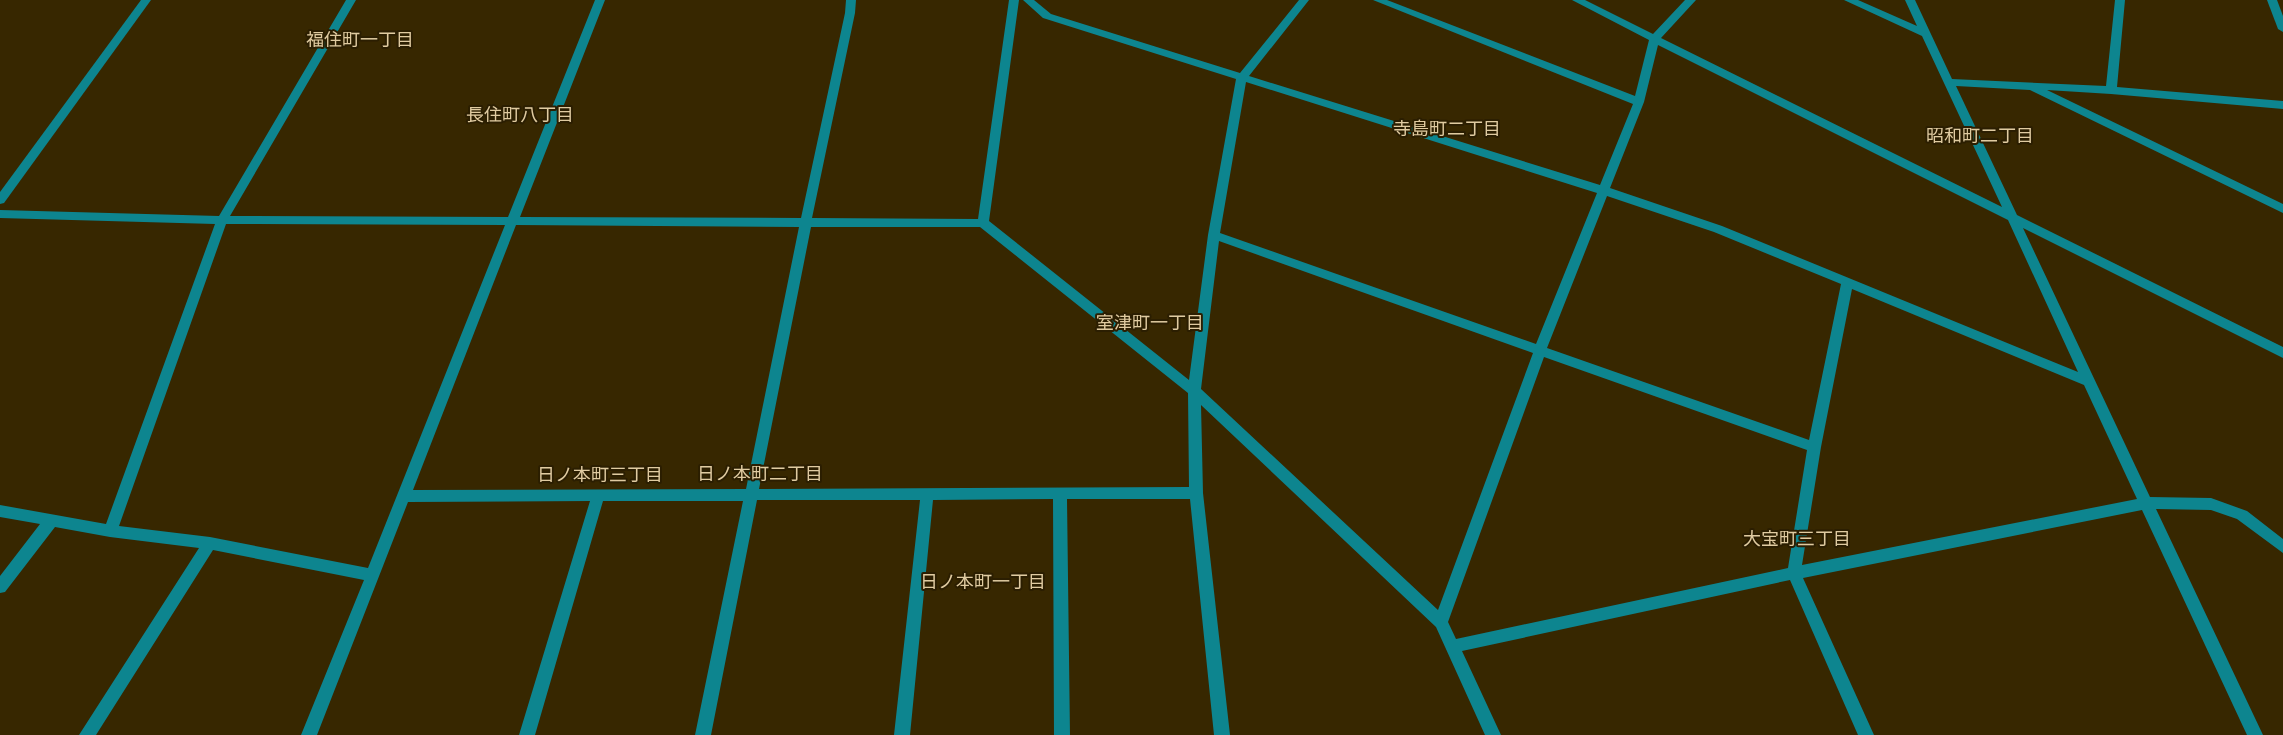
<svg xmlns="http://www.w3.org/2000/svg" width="2283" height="735" viewBox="0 0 2283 735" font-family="'Fira Sans Condensed','Noto Sans JP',sans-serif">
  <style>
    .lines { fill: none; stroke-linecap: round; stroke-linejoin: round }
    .minor { fill: #0d858f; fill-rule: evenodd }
    .labels { text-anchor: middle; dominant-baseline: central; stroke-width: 4; stroke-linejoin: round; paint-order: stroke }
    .neighbourhood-label { font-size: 18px; fill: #e0cba1; stroke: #2b1e01 }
  </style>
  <rect width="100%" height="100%" fill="#372700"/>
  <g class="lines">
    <g class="minor">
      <path d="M141,0H151L4,203L0,204V192Z"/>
      <path d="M346,0H356L230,216L508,217L595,0H605L520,217L801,218L845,13L846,0H856L855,13L812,218L978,219L1009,0H1019L989,221L1189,380L1208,235L1236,79L1043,18L1023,0H1034L1051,14L1240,73L1299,0H1309L1249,76L1600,185L1633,104L1373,0H1387L1635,96L1649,40L1572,0H1585L1653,34L1685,0H1696L1661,38L2002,207L1922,36L1844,0H1858L1917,26L1905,0H1915L1952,79L2106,86L2115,0H2125L2117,87L2283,101V109L2111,94L2047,90L2283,204V213L2030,90L1956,86L2017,215L2283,347V358L2023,228L2150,497L2211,498L2247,511L2283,539V553L2237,519L2211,510L2156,509L2263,735H2247L2142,510L1803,578L1874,735H1858L1790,580L1462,651L1501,735H1485L1436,627L1201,405L1203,493L1230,735H1214L1190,499H1067L1070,735H1054L1053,499L933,500L910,735H894L920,500H757L711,735H695L743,501H603L535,735H519L590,501L408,502L317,735H301L364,580L213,550L96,735H79L199,548L110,537L55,527L5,592L0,593V576L40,524L0,517V505L106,524L215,224L0,218V210L219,216ZM1658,45L2008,220L2078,372L1722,226L1610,188L1644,102ZM1246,82L1597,193L1536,344L1220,233ZM1607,196L1714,232L1841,284L1809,440L1547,348ZM226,224L505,225L368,568L210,537L119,526ZM516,225L799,227L746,489L413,490ZM811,227H980L1188,393L1189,487L759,489ZM1219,241L1533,353L1438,610L1201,389ZM1852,289L2084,385L2137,499L1802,565L1821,447ZM1544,357L1807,450L1788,568L1456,639L1448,622Z"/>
      <path d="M2267,0H2277L2283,16V32L2278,29Z"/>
    </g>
  </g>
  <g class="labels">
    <g class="neighbourhood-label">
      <text x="360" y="40">福住町一丁目</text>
      <text x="520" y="115">長住町八丁目</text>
      <text x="1447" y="129">寺島町二丁目</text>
      <text x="1980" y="136">昭和町二丁目</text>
      <text x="1150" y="323">室津町一丁目</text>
      <text x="760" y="474">日ノ本町二丁目</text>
      <text x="600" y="475">日ノ本町三丁目</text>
      <text x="1797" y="539">大宝町三丁目</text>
      <text x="983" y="582">日ノ本町一丁目</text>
    </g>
  </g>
</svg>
